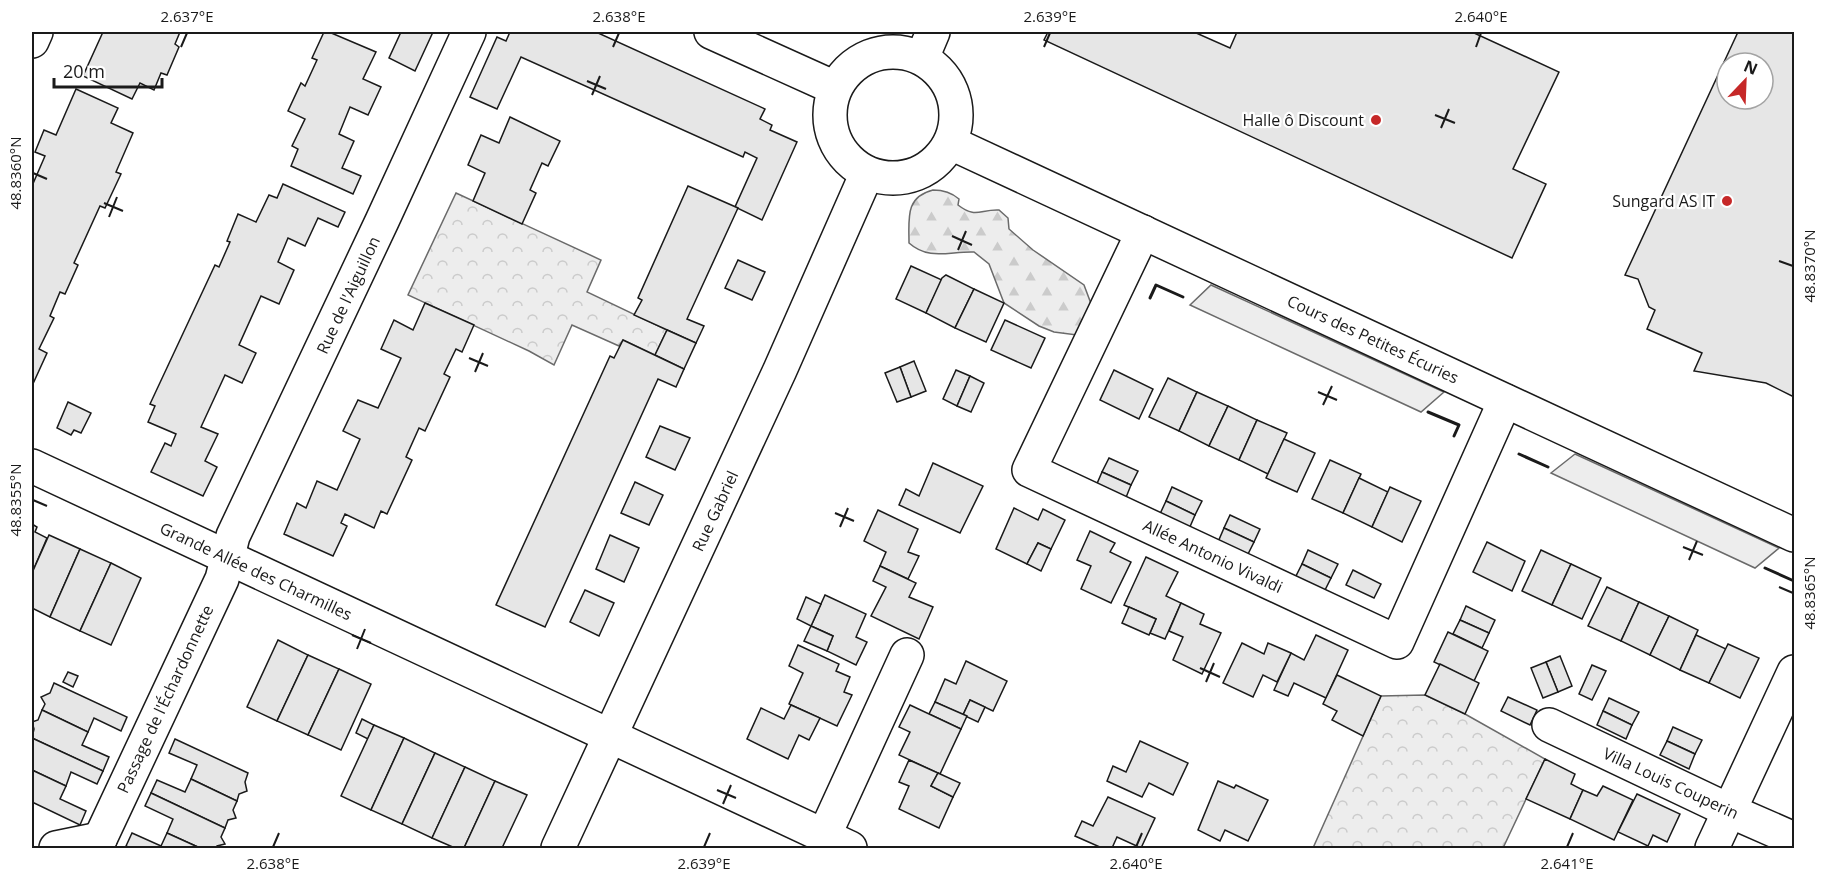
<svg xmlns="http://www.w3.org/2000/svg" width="1826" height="880" viewBox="0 0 1826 880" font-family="'Open Sans',sans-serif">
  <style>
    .forest { fill: url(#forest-firs); stroke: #6a6a6a; stroke-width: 1.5 }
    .park { fill: url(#park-crowns); stroke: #6a6a6a; stroke-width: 1.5 }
    .pitch { fill: #ededed; stroke: #6a6a6a; stroke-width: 1.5 }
    .building { fill: #e6e6e6; stroke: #1a1a1a; stroke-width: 1.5; fill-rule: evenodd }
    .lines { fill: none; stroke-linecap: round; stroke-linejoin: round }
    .minor-casing { stroke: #1a1a1a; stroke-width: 36 }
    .minor { stroke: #fff; stroke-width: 33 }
    .wall { stroke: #1a1a1a; stroke-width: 3 }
    .ticks { fill: none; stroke: #1a1a1a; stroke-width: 2 }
    .poi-dot { fill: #c62828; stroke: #fff; stroke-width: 2 }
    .labels { text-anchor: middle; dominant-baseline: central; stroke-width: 4.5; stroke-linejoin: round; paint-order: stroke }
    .poi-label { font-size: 16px; fill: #1a1a1a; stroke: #fff; text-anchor: end }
    .street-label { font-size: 16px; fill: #1a1a1a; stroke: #fff }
    .neatline { fill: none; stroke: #1a1a1a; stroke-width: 2 }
    .ticks-label { font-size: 15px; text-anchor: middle; fill: #1a1a1a }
  </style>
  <defs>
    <pattern id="forest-firs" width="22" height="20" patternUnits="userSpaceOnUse" patternTransform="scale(1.5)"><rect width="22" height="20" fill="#ededed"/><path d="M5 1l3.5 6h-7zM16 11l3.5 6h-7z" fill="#cbcbcb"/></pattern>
    <pattern id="park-crowns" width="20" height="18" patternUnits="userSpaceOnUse" patternTransform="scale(1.5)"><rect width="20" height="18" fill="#ededed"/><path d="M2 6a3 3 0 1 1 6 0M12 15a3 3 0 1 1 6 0" fill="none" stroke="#cbcbcb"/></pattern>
  </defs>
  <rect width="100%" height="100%" fill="#fff"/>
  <path class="forest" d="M933,190C943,190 951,192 959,199L958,205C976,219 980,209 999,210L1008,218L1009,229L1033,250L1084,285L1093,309L1077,335L1054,332L1039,326L1004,303L989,264L974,252C950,251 929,261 909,243C909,218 905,197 933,190Z"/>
  <g class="park">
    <path d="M456,193L601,260L587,292L667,330L655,355L623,340L619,346L572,325L554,365L529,351L408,295Z"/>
    <path d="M1425,695L1465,714L1545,759L1503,848H1313L1381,696Z"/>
  </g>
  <g class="pitch">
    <path d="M1211,285L1444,392L1421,412L1190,305Z"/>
    <path d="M1575,454L1779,548L1755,568L1551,473Z"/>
  </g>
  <g class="building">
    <path d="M103,32H180L175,44L179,47L167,75L161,73L154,90L140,83L132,99L83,76Z"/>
    <path d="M324,32H329L376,52L363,79L381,87L368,115L350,107L339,134L354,141L342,168L361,176L353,194L291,166L298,149L292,146L305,119L288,111L301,83L305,86L317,60L312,58Z"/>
    <path d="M401,32H433L415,71L389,58Z"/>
    <path d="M510,32H596L765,109L760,119L772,125L770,130L797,142L762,220L735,207L757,158L745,152L743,157L521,57L497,109L470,97L497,37L506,41Z"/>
    <path d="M1048,32H1194L1230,48L1237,32H1472L1559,72L1513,169L1546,184L1512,258L1044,40Z"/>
    <path d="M1738,32H1794V397L1766,383L1694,371L1702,353L1647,329L1655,310L1649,307L1638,279L1625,275ZM1727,63H1763V99H1727Z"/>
    <path d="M76,89L118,108L111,123L133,133L116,172L121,174L105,208L100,206L74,263L78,265L65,294L60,292L50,316L54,318L39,349L47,353L32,386V186L45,156L35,152L44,130L56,135Z"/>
    <path d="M510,117L560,141L548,166L542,163L530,190L536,193L522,224L473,201L485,173L468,165L481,135L499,143Z"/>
    <path d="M283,184L345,212L338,227L318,218L305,246L288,238L278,262L294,270L279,304L261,296L239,345L256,353L242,383L225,375L201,427L218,434L205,461L217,467L203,496L151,472L165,443L171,446L176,434L148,422L155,406L150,404L215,265L219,267L230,242L227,241L238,214L256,222L269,195L277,198Z"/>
    <path d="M688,186L738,208L687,319L704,326L696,343L634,315L642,300L638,298Z"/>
    <path d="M738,260L765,272L752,300L725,288Z"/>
    <path d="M911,266L942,280L926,313L896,299Z"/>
    <path d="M946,275L974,289L955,328L926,313L942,278Z"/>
    <path d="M974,289L1004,303L986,342L955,328Z"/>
    <path d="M425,303L474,325L462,352L456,349L444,374L450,377L425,431L419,428L406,457L412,460L387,514L381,511L374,528L345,514L341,523L347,526L333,556L284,534L297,503L306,508L317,481L337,490L360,439L343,431L358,400L378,408L401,358L381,349L394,320L413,330Z"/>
    <path d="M1005,320L1045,338L1031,368L991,350Z"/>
    <path d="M667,330L696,343L684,369L655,355Z"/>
    <path d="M623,340L684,369L676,387L658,379L545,627L496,605L610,356L614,358Z"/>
    <path d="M914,361L926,391L911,397L900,367Z"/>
    <path d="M900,367L911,397L897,402L885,373Z"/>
    <path d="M956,370L970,376L957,406L943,399Z"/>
    <path d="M1114,370L1153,389L1139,419L1100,400Z"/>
    <path d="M970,376L984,383L971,412L957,406Z"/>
    <path d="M1168,378L1197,392L1179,431L1149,417Z"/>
    <path d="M1197,392L1228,406L1209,446L1179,431Z"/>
    <path d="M68,402L91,413L81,433L74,430L71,435L57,428Z"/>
    <path d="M1228,406L1257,420L1239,460L1209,446Z"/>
    <path d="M1257,420L1287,433L1268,474L1239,460Z"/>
    <path d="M660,426L690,438L675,470L646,457Z"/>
    <path d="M1284,439L1315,453L1297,492L1266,478Z"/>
    <path d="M1109,458L1138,471L1131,485L1102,472Z"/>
    <path d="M1330,460L1361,474L1343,513L1312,499Z"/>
    <path d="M933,463L983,486L960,533L899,505L906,489L919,496Z"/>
    <path d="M1102,472L1131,485L1125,500L1096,486Z"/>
    <path d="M1359,478L1388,492L1372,527L1343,513Z"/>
    <path d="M635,482L663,495L649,525L621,513Z"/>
    <path d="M1172,487L1202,501L1195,515L1166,501Z"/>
    <path d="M1390,487L1421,501L1402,542L1372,527Z"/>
    <path d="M1166,501L1195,515L1189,529L1159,516Z"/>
    <path d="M1014,508L1038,520L1043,509L1065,520L1051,549L1038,543L1027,564L996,549Z"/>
    <path d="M878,510L918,529L908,552L919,556L908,579L880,566L886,552L864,541Z"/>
    <path d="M1230,515L1260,529L1254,542L1224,528Z"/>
    <path d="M32,524L37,527L35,532L47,538L32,573Z"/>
    <path d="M1224,528L1254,542L1247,556L1218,542Z"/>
    <path d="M1090,531L1115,543L1110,552L1131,562L1111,603L1081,589L1091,566L1077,560Z"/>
    <path d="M49,535L80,549L50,617L32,608V573Z"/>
    <path d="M610,535L639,548L624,582L596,569Z"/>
    <path d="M1487,542L1525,561L1512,591L1473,572Z"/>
    <path d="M1038,543L1051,549L1041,571L1027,564Z"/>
    <path d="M80,549L111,563L80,631L50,617Z"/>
    <path d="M1308,550L1338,564L1331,578L1302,564Z"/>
    <path d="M1541,550L1571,564L1552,605L1522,591Z"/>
    <path d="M1146,557L1178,572L1166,596L1181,603L1165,639L1150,633L1156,619L1124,605Z"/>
    <path d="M111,563L141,578L111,645L80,631Z"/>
    <path d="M1302,564L1331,578L1324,592L1295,578Z"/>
    <path d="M1571,564L1601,578L1582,619L1552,605Z"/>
    <path d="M880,566L916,583L909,597L933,607L919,639L871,616L886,587L873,581Z"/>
    <path d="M1353,570L1381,584L1374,598L1346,585Z"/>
    <path d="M1607,587L1639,602L1621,641L1588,626Z"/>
    <path d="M585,590L614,603L599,636L570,622Z"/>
    <path d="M825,595L866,614L856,637L867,642L856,665L827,651L833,636L811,626Z"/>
    <path d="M806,597L821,604L811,626L797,619Z"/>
    <path d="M1639,602L1669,616L1650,655L1621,641Z"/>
    <path d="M1181,603L1204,614L1200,624L1221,633L1202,674L1173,660L1183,637L1169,631Z"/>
    <path d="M1466,606L1495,620L1489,633L1460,620Z"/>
    <path d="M1129,607L1156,619L1149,635L1122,623Z"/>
    <path d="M1669,616L1698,630L1680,670L1650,655Z"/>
    <path d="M1460,620L1489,633L1482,648L1453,634Z"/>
    <path d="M811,626L833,636L827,651L804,641Z"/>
    <path d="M1448,632L1488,651L1474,681L1434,662Z"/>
    <path d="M1316,635L1348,650L1326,698L1294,683L1288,696L1274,690L1291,653L1304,660Z"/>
    <path d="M1696,635L1726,649L1709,683L1680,670Z"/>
    <path d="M278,640L308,655L277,721L247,707Z"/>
    <path d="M1242,643L1264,654L1268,643L1291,653L1277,682L1263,675L1253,697L1223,683Z"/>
    <path d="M1728,644L1759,658L1740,698L1709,683Z"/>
    <path d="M798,645L839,664L836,671L850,677L844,692L852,695L837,726L789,704L803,673L789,666Z"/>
    <path d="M308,655L339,669L308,735L277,721Z"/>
    <path d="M1560,656L1572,686L1558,692L1546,662Z"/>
    <path d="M966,661L1007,681L993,711L970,700L963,715L935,702L945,679L956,684Z"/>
    <path d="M1546,662L1558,692L1543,698L1531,668Z"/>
    <path d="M1440,664L1479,683L1465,714L1425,695Z"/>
    <path d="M1592,665L1606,671L1592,700L1579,694Z"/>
    <path d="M339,669L371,684L341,750L308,735Z"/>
    <path d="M68,672L78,676L73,687L63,682Z"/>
    <path d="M1337,675L1381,696L1363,736L1332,720L1337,711L1323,704Z"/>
    <path d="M54,683L127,717L121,731L94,718L88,732L42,710L45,704L41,697L50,693Z"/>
    <path d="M1508,697L1537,710L1530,725L1501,711Z"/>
    <path d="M1609,698L1639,712L1632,725L1603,711Z"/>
    <path d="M970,700L985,707L978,722L963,715Z"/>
    <path d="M935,702L967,716L961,729L929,714Z"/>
    <path d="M791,705L820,718L809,740L799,735L788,759L747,739L761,708L784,719Z"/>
    <path d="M910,705L961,729L940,774L899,755L910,732L899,727Z"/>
    <path d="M42,710L88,732L82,745L109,757L103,771L32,738L34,729L32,722L38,720Z"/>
    <path d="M1603,711L1632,725L1626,739L1597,725Z"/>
    <path d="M362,719L374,725L368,739L356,733Z"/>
    <path d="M374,725L404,738L371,810L341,796Z"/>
    <path d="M1673,727L1702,740L1695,754L1667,741Z"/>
    <path d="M32,738L103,771L97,784L71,772L66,786L32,770Z"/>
    <path d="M404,738L435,753L402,824L371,810Z"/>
    <path d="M175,739L248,773L245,782L247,791L239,794L237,801L191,779L197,765L169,753Z"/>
    <path d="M1140,741L1188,763L1173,795L1149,783L1142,797L1107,781L1113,766L1126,772Z"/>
    <path d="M1667,741L1695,754L1689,769L1660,755Z"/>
    <path d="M435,753L465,767L432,838L402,824Z"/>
    <path d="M1545,759L1575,774L1571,784L1583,790L1570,819L1526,799Z"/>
    <path d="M909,760L938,773L931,786L953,797L939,828L899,809L909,786L899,782Z"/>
    <path d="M465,767L495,781L464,848H455L432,838Z"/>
    <path d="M32,770L66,786L60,799L86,811L80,825L32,802Z"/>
    <path d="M938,773L960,783L953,797L931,786Z"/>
    <path d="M191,779L237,801L233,810L236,818L228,820L225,828L151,793L157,780L185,792Z"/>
    <path d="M495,781L527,795L502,848H464Z"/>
    <path d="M1218,781L1234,788L1236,785L1268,800L1248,841L1225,830L1220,841L1198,830Z"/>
    <path d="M1603,786L1633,800L1614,840L1570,819L1583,790L1597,796Z"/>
    <path d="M151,793L225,828L221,837L225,844L217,846L216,848H200L167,833L173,819L145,806Z"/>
    <path d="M1637,794L1680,814L1667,842L1653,835L1648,846L1618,832Z"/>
    <path d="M1108,797L1155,818L1141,848L1117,837L1112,848H1102L1075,836L1082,821L1093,826Z"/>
    <path d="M132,833L161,846L167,833L200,848H131L126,846Z"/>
  </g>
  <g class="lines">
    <defs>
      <g id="minor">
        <path d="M711,32L835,88"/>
        <path d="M32,41L36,32"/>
        <circle cx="893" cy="115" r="63"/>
        <path d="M922,58L933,32"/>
        <path d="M951,143L1794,535"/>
        <path d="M1143,232L1029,470L1397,642L1505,401"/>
        <path d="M32,466L850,848"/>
        <path d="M1549,725L1730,811L1794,839"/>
        <path d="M824,836L907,655"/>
        <path d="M100,839L222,579L233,536L382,221L469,32"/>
        <path d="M56,848L100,839"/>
        <path d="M558,848L780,370L867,173"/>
        <path d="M1712,848L1794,672"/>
      </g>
    </defs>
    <use href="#minor" class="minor-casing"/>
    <use href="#minor" class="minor"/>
    <g class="wall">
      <path d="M1150,298L1156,285L1183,297"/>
      <path d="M1428,412L1459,425L1454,436"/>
      <path d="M1519,454L1548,467"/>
      <path d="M1765,568L1794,581"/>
    </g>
  </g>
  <path class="ticks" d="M181,47L187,33M613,47L619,33M1044,47L1050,33M1476,47L1481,33M587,81L606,89M592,95L600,76M1435,115L1455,123M1441,128L1449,109M33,173L47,179M104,203L123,211M109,217L117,197M952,236L972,245M958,250L966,231M1779,261L1793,266M469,358L488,366M475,372L483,353M1318,392L1337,400M1323,405L1332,386M33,500L47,506M835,513L854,521M840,527L848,508M1683,547L1703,555M1689,560L1697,541M1779,587L1793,593M352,635L371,643M357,649L365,629M1200,668L1220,677M1206,682L1214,663M717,790L736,798M723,804L731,785M273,847L279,833M704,847L710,833M1136,847L1142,833M1567,847L1573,833"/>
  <g class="poi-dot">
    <circle cx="1376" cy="120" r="6"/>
    <circle cx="1727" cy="201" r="6"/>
  </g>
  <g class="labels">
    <g class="poi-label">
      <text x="1364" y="120">Halle ô Discount</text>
      <text x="1715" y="201">Sungard AS IT</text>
    </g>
    <g class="street-label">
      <text transform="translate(348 295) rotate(-65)">Rue de l'Aiguillon</text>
      <text transform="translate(1373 339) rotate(25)">Cours des Petites Écuries</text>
      <text transform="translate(715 511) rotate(-65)">Rue Gabriel</text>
      <text transform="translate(1213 556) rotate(25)">Allée Antonio Vivaldi</text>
      <text transform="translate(256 571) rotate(25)">Grande Allée des Charmilles</text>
      <text transform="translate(165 699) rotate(-65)">Passage de l'Échardonnette</text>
      <text transform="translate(1671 783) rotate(25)">Villa Louis Couperin</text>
    </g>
  </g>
  <rect width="1826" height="880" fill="none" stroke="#ffffff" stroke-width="66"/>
  <g transform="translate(1745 81) rotate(23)"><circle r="28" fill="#ffffff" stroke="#a3a3a3" stroke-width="1.5"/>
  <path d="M0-4.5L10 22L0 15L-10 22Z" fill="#c62828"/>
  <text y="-9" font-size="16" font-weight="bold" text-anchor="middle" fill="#1a1a1a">N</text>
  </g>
  <path d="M54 78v9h108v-9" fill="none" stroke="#1a1a1a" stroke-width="3"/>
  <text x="63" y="78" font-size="18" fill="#1a1a1a" stroke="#ffffff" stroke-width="4.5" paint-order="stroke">20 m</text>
  <rect x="33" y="33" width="1760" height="814" class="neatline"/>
  <g class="ticks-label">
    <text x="187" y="22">2.637°E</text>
    <text x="619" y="22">2.638°E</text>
    <text x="1050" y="22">2.639°E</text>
    <text x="1481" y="22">2.640°E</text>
    <text transform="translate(16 173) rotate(-90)" y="5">48.8360°N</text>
    <text transform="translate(1810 266) rotate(-90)" y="5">48.8370°N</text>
    <text transform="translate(16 500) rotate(-90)" y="5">48.8355°N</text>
    <text transform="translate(1810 593) rotate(-90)" y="5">48.8365°N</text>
    <text x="273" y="869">2.638°E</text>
    <text x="704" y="869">2.639°E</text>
    <text x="1136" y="869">2.640°E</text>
    <text x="1567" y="869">2.641°E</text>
  </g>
</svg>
